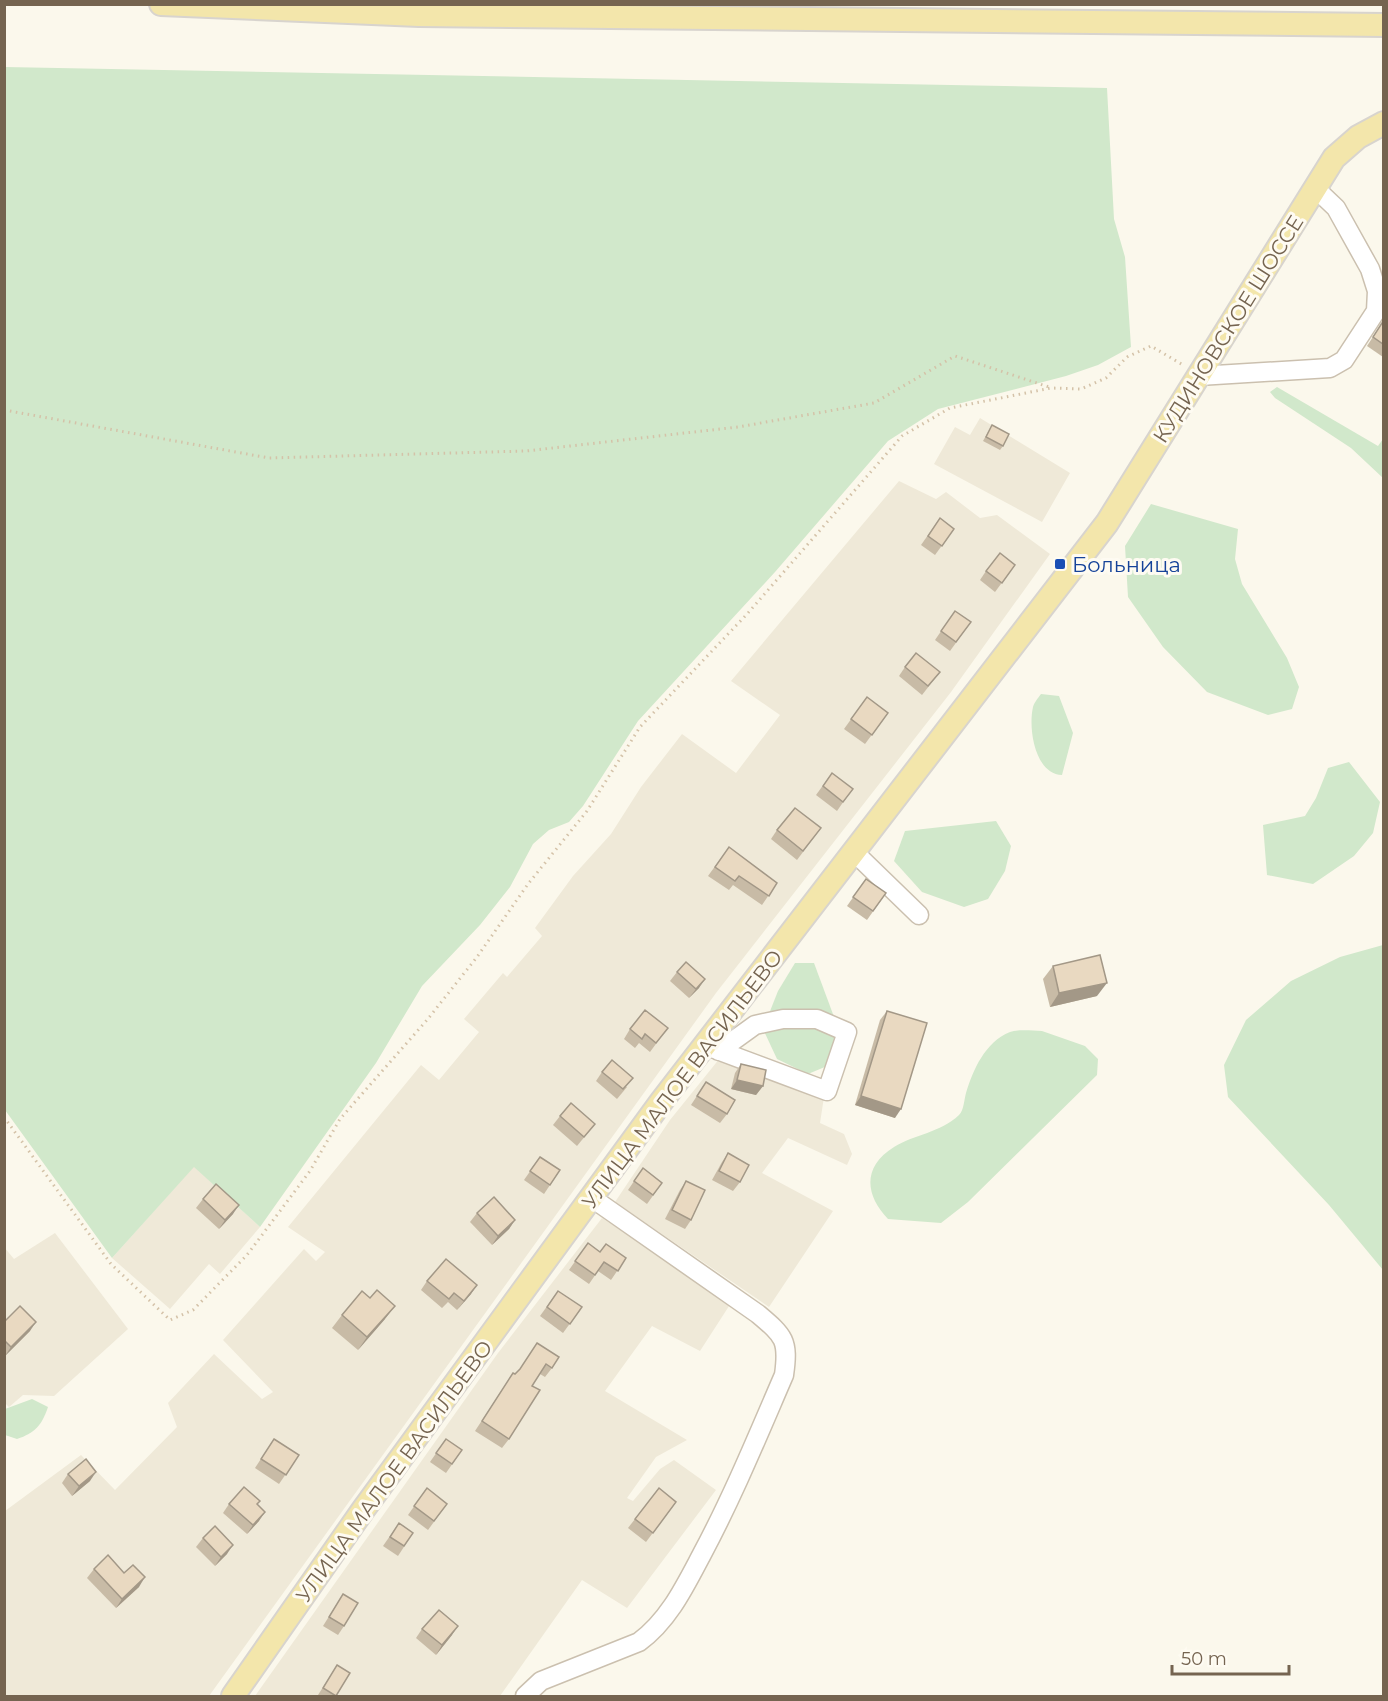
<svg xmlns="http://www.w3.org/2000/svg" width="1388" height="1701" viewBox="0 0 1388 1701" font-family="Montserrat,sans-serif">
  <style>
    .residential { fill: #efe9d8 }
    .green { fill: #d1e8cb }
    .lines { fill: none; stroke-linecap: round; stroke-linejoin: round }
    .minor-casing { stroke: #cbc0af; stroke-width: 21 }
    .major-casing { stroke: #d8d4ce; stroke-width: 26 }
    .path { stroke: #d4c2a8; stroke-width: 3; stroke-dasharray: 1.5 4.5; stroke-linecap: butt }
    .minor { stroke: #fff; stroke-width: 18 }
    .major { stroke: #f3e6ab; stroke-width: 22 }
    .wall { fill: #c8bba6 }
    .shaded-wall { fill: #a39887 }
    .building { fill: #e9d9c1; stroke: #a39887; stroke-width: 1.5 }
    .transit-dot { fill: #1a4fb4; stroke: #fefbf2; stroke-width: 2 }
    .labels { text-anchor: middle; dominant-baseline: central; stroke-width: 6; stroke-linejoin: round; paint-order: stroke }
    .street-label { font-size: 21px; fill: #756450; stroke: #fefbf2 }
    .transit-label { font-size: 21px; fill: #164399; stroke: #fefbf2; text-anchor: start }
  </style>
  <rect width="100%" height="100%" fill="#fbf8ec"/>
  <g class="residential">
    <path d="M980,418L1070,473L1042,522L934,464L955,427L970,435Z"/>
    <path d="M899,481L936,499L946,492L980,518L997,515L1050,554L951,692L716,993L209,1696H5V1511L81,1455L115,1490L177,1427L168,1403L214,1354L262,1399L273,1392L223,1340L304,1249L316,1261L325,1252L288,1227L421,1065L439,1080L479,1032L464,1019L503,973L507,977L542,936L535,928L573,876L611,834L641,787L682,734L736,773L780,715L731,681Z"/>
    <path d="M720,1058L824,1097L820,1123L844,1134L852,1154L847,1165L788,1138L762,1173L833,1211L769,1307L615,1202L670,1120Z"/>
    <path d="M194,1166L260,1227L220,1274L209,1264L170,1309L112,1258Z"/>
    <path d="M602,1218L731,1303L700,1351L652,1326L605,1391L687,1440L656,1457L627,1498L633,1501L660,1469L674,1460L716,1490L627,1608L582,1580L500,1696H255L498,1353Z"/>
    <path d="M55,1233L128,1329L54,1396L23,1395L9,1407L4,1402V1247L14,1259Z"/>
  </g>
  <g class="green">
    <path d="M5,67L1107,88L1114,219L1125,257L1131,347L1098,365L1066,376L938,409L888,441L775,572L638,721L583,806L569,822L549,830L533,844L510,887L480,925L422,986L376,1063L260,1227L194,1167L112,1258L5,1110Z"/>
    <path d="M1277,387L1378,446L1383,439V478L1351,448L1275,398L1270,392Z"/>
    <path d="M1151,504L1238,529L1235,559L1242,584L1287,658L1299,687L1292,709L1268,715L1207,692L1163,647L1128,597L1125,546Z"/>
    <path d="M1041,694L1059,696L1073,733L1062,775C1035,774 1028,729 1033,707C1034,703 1038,698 1041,694Z"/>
    <path d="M1349,762L1380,802L1373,833L1354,856L1313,884L1267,875L1263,825L1305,816L1316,798L1328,768Z"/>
    <path d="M996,821L1011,846L1005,871L988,899L964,907L922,892L894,861L905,831Z"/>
    <path d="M1383,945H1384L1383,1270L1329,1205L1228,1097L1224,1065L1246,1020L1291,981L1340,957Z"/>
    <path d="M795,963H814L840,1033L832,1064L808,1074L777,1059L763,1029L778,991Z"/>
    <path d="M1042,1031L1085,1046L1098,1059L1097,1075L968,1202L941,1223L888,1219C865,1195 862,1167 894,1147C915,1134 940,1133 959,1115C964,1110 964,1100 966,1093C973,1070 985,1042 1010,1032C1019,1029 1033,1031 1042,1031Z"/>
    <path d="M32,1399L48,1407C42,1425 35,1433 17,1439L5,1435V1409Z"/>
  </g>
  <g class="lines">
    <defs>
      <g id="minor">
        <path d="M1199,376L1330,368L1344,360L1376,311L1377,291L1370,269L1336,208L1316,189"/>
        <path d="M854,852L919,915"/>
        <path d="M705,1044L712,1048L827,1091L847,1032L817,1019H783L755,1025L719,1051"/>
        <path d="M525,1696L541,1681L639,1642C669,1620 685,1586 702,1554C733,1496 758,1435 784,1375C789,1340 784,1336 758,1314L592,1198"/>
      </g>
      <g id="major">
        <path d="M161,4L419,15L1384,25"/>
        <path d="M233,1696L363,1510L661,1102L1107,523L1334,158L1358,137L1384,123"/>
      </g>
    </defs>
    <use href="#minor" class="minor-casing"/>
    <use href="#major" class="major-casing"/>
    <g class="path">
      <path d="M4,410L269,458L526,451L738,427L874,403L955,356L1049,387"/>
      <path d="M4,1117L111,1264L170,1320L193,1310L247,1255L310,1171L340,1119L427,1020L477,957L528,884L587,811L640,727L748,613L902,436L950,408L1051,388L1081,389L1106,378L1127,357L1151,346L1183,365"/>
    </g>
    <use href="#minor" class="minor"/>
    <use href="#major" class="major"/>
  </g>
  <g class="wall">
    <path d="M1382,323L1383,324V357L1367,346Z"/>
    <path d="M992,425L1003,446L1000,450L983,441Z"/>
    <path d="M940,518L954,529L935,555L921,545Z"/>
    <path d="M1015,565L995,592L980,580L986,571Z"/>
    <path d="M955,611L971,622L950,651L935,640Z"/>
    <path d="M905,667L940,672L922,695L899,676Z"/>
    <path d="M867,697L888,713L865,744L844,729Z"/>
    <path d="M832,773L846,798L837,811L816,795Z"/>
    <path d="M821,828L797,860L771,839L777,830Z"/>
    <path d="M729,847L777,883L762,905L733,885L729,890L708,876Z"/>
    <path d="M866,879L886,893L867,920L847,906Z"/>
    <path d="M1053,966L1097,996L1050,1007L1043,979Z"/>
    <path d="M677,972L699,988L689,998L670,981Z"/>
    <path d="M887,1011L895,1118L855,1105L880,1020Z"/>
    <path d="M630,1029L661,1037L650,1052L639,1043L635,1048L624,1039Z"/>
    <path d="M741,1064L763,1086L756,1095L731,1089L735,1073Z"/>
    <path d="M602,1072L627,1087L617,1099L596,1081Z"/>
    <path d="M706,1082L727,1114L720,1123L691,1105Z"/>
    <path d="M560,1116L595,1124L577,1146L553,1125Z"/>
    <path d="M728,1153L740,1182L733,1191L712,1180L722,1162Z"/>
    <path d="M540,1157L560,1170L544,1194L524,1180Z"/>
    <path d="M643,1168L662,1183L647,1204L628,1190Z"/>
    <path d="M686,1181L691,1220L685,1229L665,1219L680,1190Z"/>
    <path d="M203,1199L233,1214L219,1229L196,1208Z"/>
    <path d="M477,1213L515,1220L509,1229L492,1245L470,1222Z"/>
    <path d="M588,1243L600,1252L626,1258L611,1280L598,1271L589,1284L569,1270Z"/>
    <path d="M427,1281L471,1294L457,1310L448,1302L442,1308L421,1290Z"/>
    <path d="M558,1291L582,1307L563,1333L540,1316Z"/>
    <path d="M342,1315L385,1319L358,1350L332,1328Z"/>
    <path d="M4,1322L30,1331L5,1356H4Z"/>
    <path d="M537,1343L552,1368L545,1377L540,1374L532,1386L509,1439L502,1448L475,1431L513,1373L515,1374L519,1371Z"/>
    <path d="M274,1439L299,1455L279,1484L255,1468Z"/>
    <path d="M446,1439L462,1450L446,1473L430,1462Z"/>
    <path d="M68,1474L90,1481L72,1496L62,1483Z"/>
    <path d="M427,1488L447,1504L428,1530L408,1515Z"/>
    <path d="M676,1502L646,1542L628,1528L635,1519Z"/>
    <path d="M229,1504H258L259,1521L247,1534L223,1513Z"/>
    <path d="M399,1523L413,1533L398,1556L383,1546Z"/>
    <path d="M203,1538L227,1554L215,1566L196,1547Z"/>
    <path d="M94,1569L124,1573L139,1587L116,1608L87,1578Z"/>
    <path d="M343,1594L344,1626L338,1635L323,1626Z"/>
    <path d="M422,1629L452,1635L436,1655L416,1638Z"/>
    <path d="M337,1665L350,1673L335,1696H320L318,1695Z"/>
  </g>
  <g class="shaded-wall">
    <path d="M705,979L699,988L689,998L696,989Z"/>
    <path d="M1107,983L1097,996L1050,1007L1059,993Z"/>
    <path d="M737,1080L763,1086L756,1095L731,1089Z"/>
    <path d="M861,1096L901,1109L895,1118L855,1105Z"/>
    <path d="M239,1205L233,1214L219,1229L225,1220Z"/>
    <path d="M515,1220L509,1229L492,1245L498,1236Z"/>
    <path d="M477,1285L471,1294L457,1310L464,1301Z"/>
    <path d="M395,1306L385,1319L358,1350L367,1337Z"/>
    <path d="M36,1322L30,1331L5,1356L11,1347Z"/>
    <path d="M96,1472L90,1481L72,1496L79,1486Z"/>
    <path d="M265,1512L259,1521L247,1534L253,1525Z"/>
    <path d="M233,1545L227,1554L215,1566L221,1557Z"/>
    <path d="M145,1577L139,1587L116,1608L122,1599Z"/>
    <path d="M458,1626L452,1635L436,1655L442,1645Z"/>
  </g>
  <g class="building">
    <path d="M1382,323L1383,324V344L1373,337Z"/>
    <path d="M992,425L1009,434L1003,446L986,437Z"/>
    <path d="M940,518L954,529L942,546L928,536Z"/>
    <path d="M1000,553L1015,565L1002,583L986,571Z"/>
    <path d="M955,611L971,622L956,642L941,631Z"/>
    <path d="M916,653L940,672L928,686L905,667Z"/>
    <path d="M867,697L888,713L872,735L851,719Z"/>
    <path d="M832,773L853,789L843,802L823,786Z"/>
    <path d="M795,808L821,828L803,851L777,830Z"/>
    <path d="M729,847L777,883L769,896L739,876L735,881L715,867Z"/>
    <path d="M866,879L886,893L873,911L853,897Z"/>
    <path d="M1100,955L1107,983L1059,993L1053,966Z"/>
    <path d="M686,962L705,979L696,989L677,972Z"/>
    <path d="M645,1010L668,1028L656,1043L645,1034L642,1039L630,1029Z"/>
    <path d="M887,1011L927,1023L901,1109L861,1096Z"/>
    <path d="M612,1060L633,1078L623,1089L602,1072Z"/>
    <path d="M741,1064L766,1070L763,1086L737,1080Z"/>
    <path d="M706,1082L735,1100L727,1114L697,1096Z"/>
    <path d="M571,1103L595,1124L584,1137L560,1116Z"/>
    <path d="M728,1153L749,1165L740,1182L719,1171Z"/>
    <path d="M540,1157L560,1170L550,1185L530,1171Z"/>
    <path d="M643,1168L662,1183L653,1195L634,1181Z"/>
    <path d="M686,1181L705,1190L691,1220L672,1210Z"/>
    <path d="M216,1184L239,1205L225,1220L203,1199Z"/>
    <path d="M494,1197L515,1220L498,1236L477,1213Z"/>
    <path d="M588,1243L600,1252L606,1244L626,1258L618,1271L604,1262L595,1275L575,1261Z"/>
    <path d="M446,1259L477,1285L464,1301L454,1293L449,1299L427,1281Z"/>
    <path d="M377,1290L395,1306L367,1337L342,1315L362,1291L370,1298Z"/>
    <path d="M558,1291L582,1307L570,1324L547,1307Z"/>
    <path d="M20,1306L36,1322L11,1347L4,1340V1322Z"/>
    <path d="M537,1343L559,1357L552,1368L546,1364L532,1386L540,1390L509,1439L482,1421L513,1373L515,1374L520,1369Z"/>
    <path d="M274,1439L299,1455L286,1475L261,1459Z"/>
    <path d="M446,1439L462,1450L452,1464L436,1453Z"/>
    <path d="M86,1459L96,1472L79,1486L68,1474Z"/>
    <path d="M244,1487L260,1501L257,1504L265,1512L253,1525L229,1504Z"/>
    <path d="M427,1488L447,1504L434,1521L414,1506Z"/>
    <path d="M659,1488L676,1502L653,1533L635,1519Z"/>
    <path d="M399,1523L413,1533L404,1546L390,1537Z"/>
    <path d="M215,1526L233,1545L221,1557L203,1538Z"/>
    <path d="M108,1555L124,1573L133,1565L145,1577L122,1599L94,1569Z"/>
    <path d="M343,1594L358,1603L344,1626L329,1617Z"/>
    <path d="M439,1610L458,1626L442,1645L422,1629Z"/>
    <path d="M337,1665L350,1673L336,1696L323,1688Z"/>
  </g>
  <rect class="transit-dot" x="1054" y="558" width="12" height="12" rx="3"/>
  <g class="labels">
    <g class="street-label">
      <text transform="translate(1228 329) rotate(-58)">КУДИНОВСКОЕ ШОССЕ</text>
      <text transform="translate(682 1079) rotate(-53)">УЛИЦА МАЛОЕ ВАСИЛЬЕВО</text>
      <text transform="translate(394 1471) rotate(-54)">УЛИЦА МАЛОЕ ВАСИЛЬЕВО</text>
    </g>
    <g class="transit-label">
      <text x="1072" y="564">Больница</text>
    </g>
  </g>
  <rect width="1388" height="1701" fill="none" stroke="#756450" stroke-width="12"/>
  <path d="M1172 1665v9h117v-9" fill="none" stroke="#756450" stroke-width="3"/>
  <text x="1181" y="1665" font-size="18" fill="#756450" stroke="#fefbf2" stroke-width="4.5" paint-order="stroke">50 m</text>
</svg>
